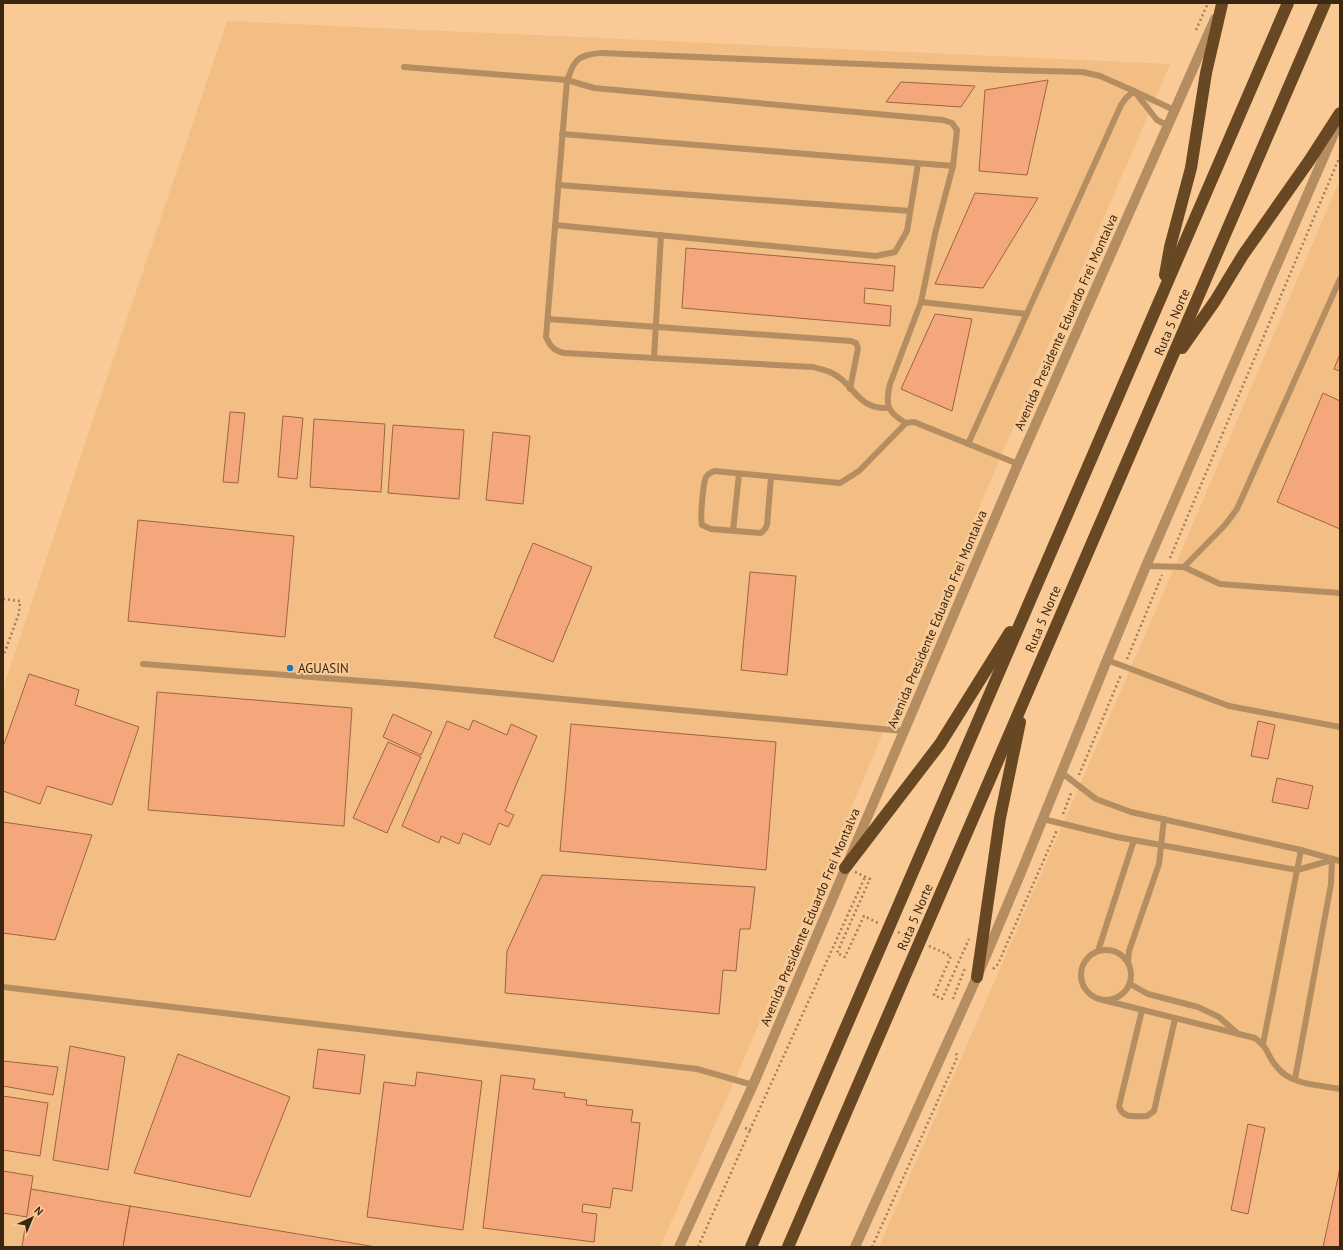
<svg xmlns="http://www.w3.org/2000/svg" width="1343" height="1250" viewBox="0 0 1343 1250" font-family="'PT Sans',sans-serif">
  <style>
    .built { fill: #f3be83 }
    .building { fill: #f5a77c; stroke: #9d6344 }
    .lines { fill: none; stroke-linecap: round; stroke-linejoin: round }
    .path { stroke: #a07f59; stroke-width: 2.5; stroke-dasharray: 2 3; stroke-linecap: butt }
    .service { stroke: #b48d61; stroke-width: 6 }
    .tertiary { stroke: #b48d61; stroke-width: 10 }
    .motorway { stroke: #674823; stroke-width: 12 }
    .poi-dot { fill: #1777c3; stroke: #f9ca95; stroke-width: 1.5 }
    .labels { text-anchor: middle; dominant-baseline: central; stroke-width: 4; stroke-linejoin: round; paint-order: stroke }
    .street-label { font-size: 13px; fill: #392712; stroke: #f9ca95 }
    .poi-label { font-size: 13px; fill: #392712; stroke: #f9ca95; text-anchor: start }
  </style>
  <rect width="100%" height="100%" fill="#f9ca95"/>
  <g class="built">
    <path d="M227,21L1170,64L1005,447L735,1080L660,1247H3V688Z"/>
    <path d="M1340,179V1247H879L1178,559Z"/>
  </g>
  <g class="building">
    <path d="M1048,80L1027,175L979,171L985,90Z"/>
    <path d="M901,82L975,86L961,107L886,102Z"/>
    <path d="M975,193L1038,198L983,288L935,284Z"/>
    <path d="M686,248L895,266L893,291L865,288L864,303L891,306L890,326L682,308Z"/>
    <path d="M935,314L972,319L952,411L901,389Z"/>
    <path d="M1340,354V371L1334,369Z"/>
    <path d="M1323,393L1340,401V529L1277,502Z"/>
    <path d="M230,412L245,413L238,483L223,482Z"/>
    <path d="M283,416L303,418L297,479L278,477Z"/>
    <path d="M314,419L385,424L381,492L310,487Z"/>
    <path d="M393,425L464,430L459,499L388,493Z"/>
    <path d="M493,432L530,436L523,504L486,500Z"/>
    <path d="M138,520L294,536L285,637L128,621Z"/>
    <path d="M533,543L592,567L553,662L494,637Z"/>
    <path d="M750,572L796,576L787,675L741,670Z"/>
    <path d="M29,674L79,690L75,705L139,727L112,805L47,786L40,804L3,791V747Z"/>
    <path d="M157,692L352,708L344,826L148,810Z"/>
    <path d="M393,714L432,732L421,755L383,737Z"/>
    <path d="M473,720L507,735L511,724L537,736L505,811L514,815L508,827L499,823L490,845L463,833L459,844L441,836L439,843L402,826L447,721L469,730Z"/>
    <path d="M1258,721L1275,725L1268,759L1251,756Z"/>
    <path d="M571,724L776,742L766,870L560,851Z"/>
    <path d="M388,742L421,757L387,833L353,818Z"/>
    <path d="M1277,778L1313,786L1308,809L1272,802Z"/>
    <path d="M3,822L92,835L55,940L3,933Z"/>
    <path d="M542,875L755,887L750,929H740L736,971L723,970L719,1014L505,993L507,951Z"/>
    <path d="M70,1046L125,1057L108,1170L53,1160Z"/>
    <path d="M318,1049L365,1055L360,1094L313,1088Z"/>
    <path d="M178,1054L290,1097L250,1197L134,1173Z"/>
    <path d="M3,1061L58,1067L53,1095L3,1086Z"/>
    <path d="M417,1072L482,1081L463,1230L367,1217L384,1082L415,1086Z"/>
    <path d="M501,1075L535,1079L533,1089L565,1093L564,1097L587,1100L586,1105L633,1110L631,1122L640,1123L632,1191L613,1188L610,1208L583,1204L582,1212L597,1214L594,1242L483,1228Z"/>
    <path d="M3,1096L48,1103L40,1156L3,1150Z"/>
    <path d="M1248,1124L1265,1128L1248,1214L1231,1210Z"/>
    <path d="M1340,1168V1247H1323Z"/>
    <path d="M3,1171L33,1176L27,1217L3,1213Z"/>
    <path d="M31,1189L130,1206L123,1247H22Z"/>
    <path d="M130,1206L376,1247H123Z"/>
  </g>
  <g class="lines">
    <g class="path">
      <path d="M1196,30L1208,3"/>
      <path d="M1170,558L1340,156"/>
      <path d="M3,599L20,601L19,613L3,657"/>
      <path d="M1127,659L1162,575"/>
      <path d="M1079,775L1121,675"/>
      <path d="M1063,814L1072,791"/>
      <path d="M855,872L870,879L837,953L845,957L864,916L878,923"/>
      <path d="M898,932L908,937"/>
      <path d="M929,946L951,956L934,995L942,999L969,939"/>
      <path d="M993,969L998,964L1057,830"/>
      <path d="M953,999L965,968"/>
      <path d="M745,1128L750,1130L865,877"/>
      <path d="M698,1247L750,1130"/>
      <path d="M872,1247L957,1058L956,1051"/>
    </g>
    <g class="service">
      <path d="M404,67L567,80C570,75 571,68 575,63C580,55 592,54 601,53L1004,70L1083,72L1100,76L1134,91L1157,120L1167,125"/>
      <path d="M562,134L953,166"/>
      <path d="M558,185L910,211"/>
      <path d="M555,225L876,256L895,252L907,231L918,164"/>
      <path d="M921,302L1027,314"/>
      <path d="M548,319L851,341L856,343L858,348L850,389"/>
      <path d="M654,358L661,235"/>
      <path d="M889,408C857,410 855,384 832,373C826,370 819,369 813,367L564,353C554,351 550,346 546,337L567,80L594,88L943,120L952,123L957,130L953,166L935,234L921,302L890,384C885,405 887,412 906,423"/>
      <path d="M968,444L1121,105L1126,98L1134,91L1174,110"/>
      <path d="M771,477L767,525L765,529L761,533L711,529L702,525C700,518 703,483 706,477C708,473 711,473 714,471L840,483L859,471L906,423L914,422L1018,464"/>
      <path d="M733,531L739,474"/>
      <path d="M1146,566L1184,567L1220,584L1340,593"/>
      <path d="M1184,567L1225,525L1237,509L1340,279"/>
      <path d="M1107,660L1229,706L1340,727"/>
      <path d="M143,664L414,685L903,731"/>
      <path d="M1062,773L1096,799L1131,812L1301,850L1340,861"/>
      <path d="M1043,819L1117,837L1297,870L1332,860"/>
      <circle cx="1106" cy="975" r="25"/>
      <path d="M1098,951L1134,840"/>
      <path d="M1128,962L1129,951L1159,864L1164,819"/>
      <path d="M1130,984L1148,994L1198,1007L1219,1017L1238,1034"/>
      <path d="M3,987L697,1069L753,1085"/>
      <path d="M1103,1000L1255,1038C1270,1049 1266,1055 1277,1067C1290,1085 1320,1085 1340,1089"/>
      <path d="M1142,1010L1119,1106C1122,1119 1136,1116 1147,1116L1154,1111L1175,1019"/>
      <path d="M1263,1044L1301,850"/>
      <path d="M1295,1079L1331,884L1332,860"/>
    </g>
    <g class="tertiary">
      <path d="M679,1247L753,1085L1018,464L1215,19"/>
      <path d="M855,1247L977,977L1022,870L1107,660L1146,566L1339,122"/>
    </g>
    <g class="motorway">
      <path d="M1165,275L1170,247L1191,168L1206,73L1222,4"/>
      <path d="M1182,348L1215,301L1243,255L1309,161L1340,113"/>
      <path d="M845,868L940,744L1010,632"/>
      <path d="M977,977L1000,818L1020,722"/>
      <path d="M751,1247L1288,3"/>
      <path d="M788,1247L1325,3"/>
    </g>
  </g>
  <circle class="poi-dot" cx="290" cy="668" r="4"/>
  <g class="labels">
    <g class="street-label">
      <text transform="translate(1066 322) rotate(-66)">Avenida Presidente Eduardo Frei Montalva</text>
      <text transform="translate(1172 322) rotate(-67)">Ruta 5 Norte</text>
      <text transform="translate(937 619) rotate(-67)">Avenida Presidente Eduardo Frei Montalva</text>
      <text transform="translate(1043 619) rotate(-67)">Ruta 5 Norte</text>
      <text transform="translate(810 917) rotate(-67)">Avenida Presidente Eduardo Frei Montalva</text>
      <text transform="translate(915 917) rotate(-67)">Ruta 5 Norte</text>
    </g>
    <g class="poi-label">
      <text x="298" y="668">AGUASIN</text>
    </g>
  </g>
  <rect width="1343" height="1250" fill="none" stroke="#392712" stroke-width="8"/>
  <g transform="translate(32 1218) rotate(44)" stroke="#f9ca95" stroke-width="3" paint-order="stroke">
  <path d="M0-3L7 15L0 10L-7 15Z" fill="#392712"/>
  <text y="-6" font-size="11" font-weight="bold" text-anchor="middle" fill="#392712">N</text>
  </g>
</svg>
